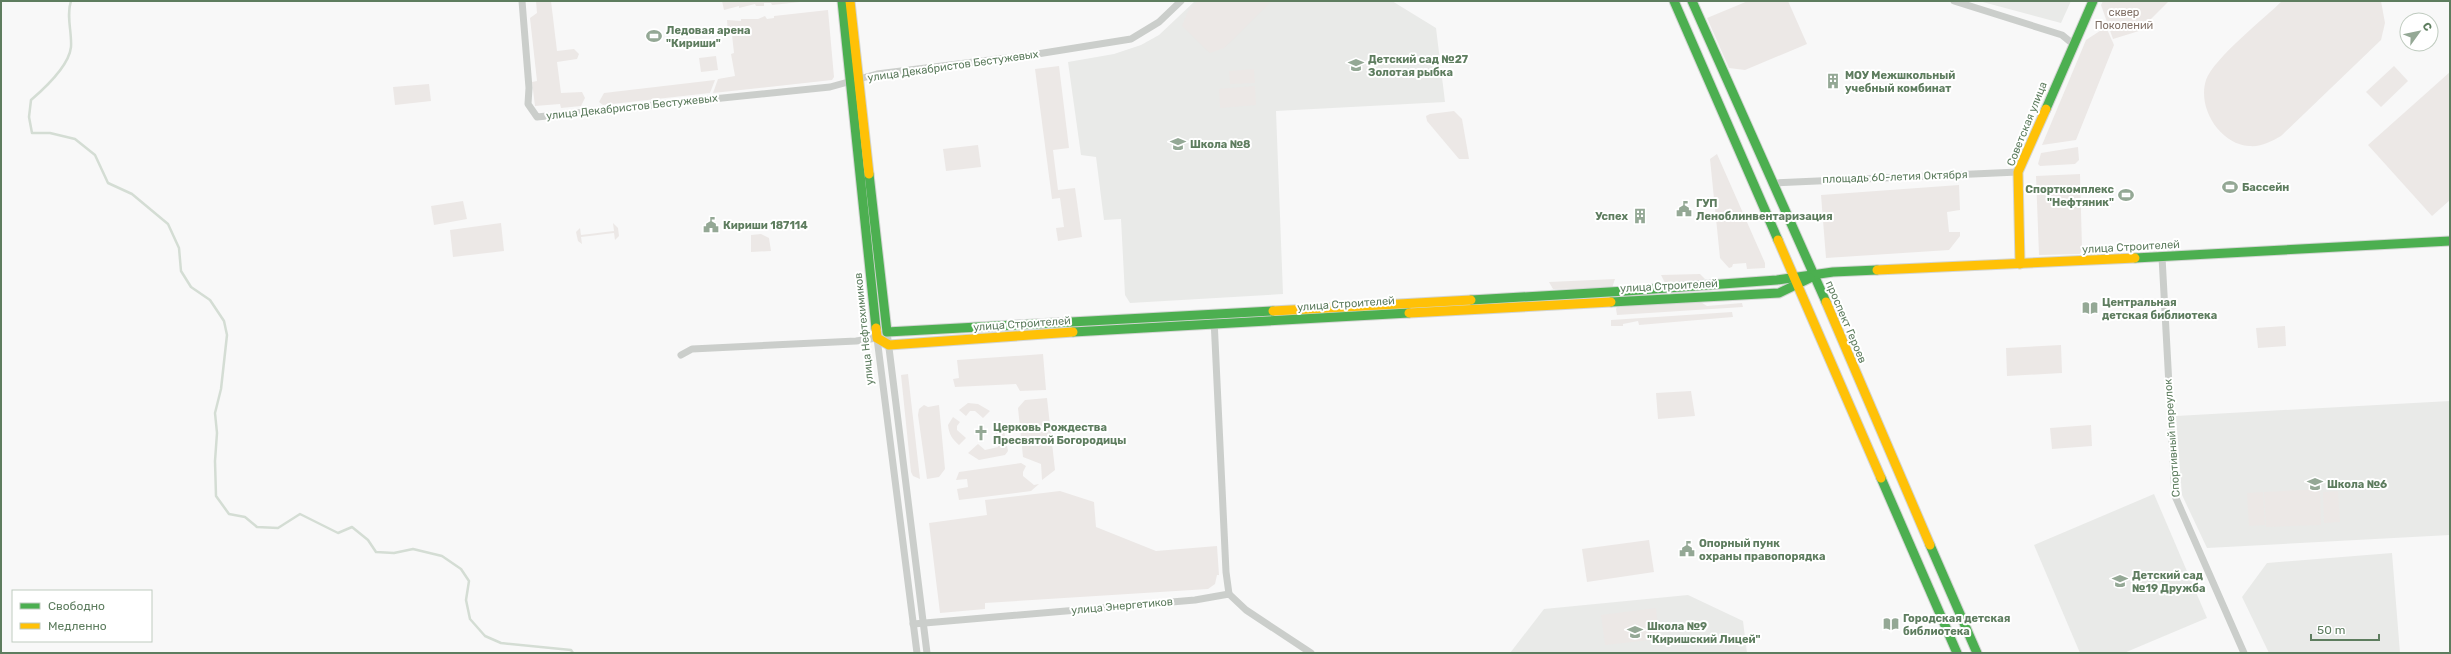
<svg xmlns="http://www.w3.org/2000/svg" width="2451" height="654" viewBox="0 0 2451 654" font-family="Rubik,sans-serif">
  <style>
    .built { fill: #e9eae8 }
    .green { fill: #ece8e6 }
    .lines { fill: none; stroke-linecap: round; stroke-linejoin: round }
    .stream { stroke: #d4ddd4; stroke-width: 2.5 }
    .fast-casing { stroke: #d3d5d3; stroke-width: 11 }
    .slow-casing { stroke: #d3d5d3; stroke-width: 11 }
    .street { stroke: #cbcecb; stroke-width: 7 }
    .fast { stroke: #4caf50; stroke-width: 9 }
    .slow { stroke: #ffc107; stroke-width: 9 }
    .labels { text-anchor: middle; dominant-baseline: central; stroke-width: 4; stroke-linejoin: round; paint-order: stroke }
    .park-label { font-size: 11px; fill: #807066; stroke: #fff }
    .poi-label { font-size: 11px; font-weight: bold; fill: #5e7d5f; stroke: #fff; text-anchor: start }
    .street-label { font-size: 11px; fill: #5e7d5f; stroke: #fff }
  </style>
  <rect width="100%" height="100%" fill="#f8f8f8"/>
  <g class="built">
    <path d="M1195,1H1392L1436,28L1445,102L1276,111L1283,294L1130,303L1125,295L1121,219L1104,220L1096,157L1081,155L1068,62L1114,54L1141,45L1159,35Z"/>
    <path d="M1979,1H2071L2061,23Z"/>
    <path d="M2450,401V535L2207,548L2182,495L2176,416Z"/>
    <path d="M2154,494L2207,618L2124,653H2080L2034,545Z"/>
    <path d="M2392,553L2400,653H2269L2242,597L2267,563Z"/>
    <path d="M1688,595L1743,621L1747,653H1510L1544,609Z"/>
  </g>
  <g class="green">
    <path d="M536,1H551L557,51L574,49L579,54L577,59L557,62L561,93L582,92L585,98L581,106L561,108L560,104L535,106L532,82L537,81L530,18L537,13Z"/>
    <path d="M722,1H810L772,5L771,3H764V6H756L755,4L739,8V6L724,10Z"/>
    <path d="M1198,1H1272L1224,48L1210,53L1182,26L1188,11Z"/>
    <path d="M1748,1H1788L1807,44L1745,70L1729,68L1707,18Z"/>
    <path d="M2103,1H2169L2139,31L2113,39L2101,5Z"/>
    <path d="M2282,1H2381L2385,23L2381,40L2281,136C2270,142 2262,147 2249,146C2220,144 2197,108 2206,80C2214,58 2264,19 2282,1Z"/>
    <path d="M828,10L834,77L832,80L713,93L718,79L735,76L731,54L734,53L732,35H728L727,20L741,21V19H758L765,16L767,19L774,18V16Z"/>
    <path d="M2106,27L2114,45L2076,140L2042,145L2086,40Z"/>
    <path d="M716,56L718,70L701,72L699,58Z"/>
    <path d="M1059,66L1069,148L1053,150L1058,190L1075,188L1082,237L1058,241L1056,228L1064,227L1060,198L1052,199L1035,69Z"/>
    <path d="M2394,66L2408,81L2381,107L2366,92Z"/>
    <path d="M1254,69L1255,83L1230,84L1229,71Z"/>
    <path d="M2450,72V200L2432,216L2368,145Z"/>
    <path d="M715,80L710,93L603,105L599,102L604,93Z"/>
    <path d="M429,84L431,101L395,105L393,87Z"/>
    <path d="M1255,86L1256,105L1220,108L1219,89Z"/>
    <path d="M1454,111L1462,119L1469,159H1459L1427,121L1426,116L1430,114Z"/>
    <path d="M978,145L981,167L946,171L943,149Z"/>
    <path d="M2078,147L2079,160L2075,164L2040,166L2038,164L2041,153Z"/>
    <path d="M1717,154L1765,263V268L1747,269L1746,263L1733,264L1732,267L1729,268L1720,258L1710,159Z"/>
    <path d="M2080,174L2082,248L2080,254L2039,255L2036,176Z"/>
    <path d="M1959,185L1960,210L1947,212L1949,232H1960V236L1949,250L1826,258L1821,195Z"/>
    <path d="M463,201L467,219L434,225L431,206Z"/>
    <path d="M501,223L504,251L453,257L450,230Z"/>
    <path d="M613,223L618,228L619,236L615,240L614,233L581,237L582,244L578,241L576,232L580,228L581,235L614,231Z"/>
    <path d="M761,234L769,238L771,251L751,252V235Z"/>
    <path d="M1700,274L1705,279L1700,281L1666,285L1661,275Z"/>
    <path d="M1615,279L1612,288L1553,289L1549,282Z"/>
    <path d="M1699,301L1707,306L1742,303L1743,307L1617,315L1616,309L1617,307Z"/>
    <path d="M1732,312L1733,317L1639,325L1638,321L1623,324V326H1611V320Z"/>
    <path d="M2285,326L2286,346L2258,348L2256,328Z"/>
    <path d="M2061,345L2062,373L2007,376L2006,348Z"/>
    <path d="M1043,354L1046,390L1020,391L1016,384L955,387L953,379L959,378L957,360Z"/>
    <path d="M908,374L920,479L913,476L911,472L901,375Z"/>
    <path d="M1691,391L1695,416L1658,419L1656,393Z"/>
    <path d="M1047,398L1055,470L1042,480L1041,464L1023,457L1018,408L1025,400Z"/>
    <path d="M968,403L978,404L990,411L983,418L975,411H970L966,416L959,410Z"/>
    <path d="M924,405L928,407L939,405L945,469L939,477L927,479L918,415L919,409Z"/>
    <path d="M953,417L960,422L957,426V430L966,438L959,445C952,439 949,434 948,425Z"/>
    <path d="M1002,421L1008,451L1005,455L979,460L968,453L978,444L985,450L998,447L997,435L993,430L995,425L998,427Z"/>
    <path d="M2091,425L2092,446L2052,449L2050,428Z"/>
    <path d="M1021,463L1026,466L1023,472V476L1034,485L1039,484L1031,491L959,500L957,489L968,487L967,479L956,480L959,472Z"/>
    <path d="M2320,489L2321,525L2266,527L2264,492Z"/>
    <path d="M1060,491L1094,502L1096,527L1156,551L1217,546L1219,575H1217L1215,584L1208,589L985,603V609L940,613L929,523L987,515L985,500Z"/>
    <path d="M2338,491L2340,522L2324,523L2323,492Z"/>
    <path d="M2263,492L2265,525L2249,526L2247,493Z"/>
    <path d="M1649,540L1654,572L1587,582L1582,549Z"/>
    <path d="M1656,608L1659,639L1605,645L1601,615Z"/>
  </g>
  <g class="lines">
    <path class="stream" d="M71,1C66,16 72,31 71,47C69,65 45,88 31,100L29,117L32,133H50L75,139L95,155L108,183L132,194L168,224L179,248L181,271L191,287L210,300L224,321L227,335L221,389L215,413L217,433L215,461L216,496L229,514L245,517L257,527L278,528L300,514L338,533L352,527L368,540L376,552L394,553L413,549L442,556L461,569L469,581L466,600L470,619L485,636L501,643L571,650L573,653"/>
    <defs>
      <g id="fast">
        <path d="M842,1L876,328"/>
        <path d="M1674,1L1778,240"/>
        <path d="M1692,1L1826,302"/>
        <path d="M2046,109L2093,1"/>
        <path d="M869,174L887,332L1273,311"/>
        <path d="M2135,258L2450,241"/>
        <path d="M1471,300L1626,291L1777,280L1833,272L1877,270"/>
        <path d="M1611,302L1779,293L1810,278"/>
        <path d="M1073,332L1409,313"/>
        <path d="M1881,478L1957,653"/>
        <path d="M1930,545L1977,653"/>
      </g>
      <g id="slow">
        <path d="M850,1L869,174"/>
        <path d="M1778,240L1881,478"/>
        <path d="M2020,264L2018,172L2046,109"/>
        <path d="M1877,270L2135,258"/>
        <path d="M1826,302L1930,545"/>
        <path d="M1273,311L1471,300"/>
        <path d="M1409,313L1611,302"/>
        <path d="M876,328L877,338L889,345L1073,332"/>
      </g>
    </defs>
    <use href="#fast" class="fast-casing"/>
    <use href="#slow" class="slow-casing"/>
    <g class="street">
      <path d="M522,1L529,88L528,104L537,117L830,87L877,74L1031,55L1131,39L1159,22L1181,1"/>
      <path d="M1954,1L2062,35L2073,44"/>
      <path d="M1772,183L2018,172"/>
      <path d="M2162,257L2175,496L2244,653"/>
      <path d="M1214,319L1226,572L1229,594"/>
      <path d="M877,338L917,653"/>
      <path d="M681,355L692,349L856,341L877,338L887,332L927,653"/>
      <path d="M913,624L1195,600L1229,594L1246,610L1311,653"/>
    </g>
    <use href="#fast" class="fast"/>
    <use href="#slow" class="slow"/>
  </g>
  <defs>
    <symbol id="stadium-bare" viewBox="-9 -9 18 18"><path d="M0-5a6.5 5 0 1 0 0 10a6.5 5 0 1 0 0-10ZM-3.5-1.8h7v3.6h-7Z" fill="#94a895" stroke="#fff" stroke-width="2.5" paint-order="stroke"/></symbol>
    <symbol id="school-bare" viewBox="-9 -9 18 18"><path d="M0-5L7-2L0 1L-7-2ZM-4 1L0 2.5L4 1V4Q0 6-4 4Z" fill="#94a895" stroke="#fff" stroke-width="2.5" paint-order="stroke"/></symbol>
    <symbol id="building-bare" viewBox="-9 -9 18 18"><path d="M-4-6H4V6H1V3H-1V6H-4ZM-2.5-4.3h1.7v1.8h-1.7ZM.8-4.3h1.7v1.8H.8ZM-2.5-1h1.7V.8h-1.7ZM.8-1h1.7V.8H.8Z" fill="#94a895" stroke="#fff" stroke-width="2.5" paint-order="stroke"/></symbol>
    <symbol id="civic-bare" viewBox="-9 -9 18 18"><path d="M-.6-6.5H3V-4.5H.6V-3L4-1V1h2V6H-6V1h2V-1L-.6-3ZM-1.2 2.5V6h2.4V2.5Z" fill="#94a895" stroke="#fff" stroke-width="2.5" paint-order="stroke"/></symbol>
    <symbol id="library-bare" viewBox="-9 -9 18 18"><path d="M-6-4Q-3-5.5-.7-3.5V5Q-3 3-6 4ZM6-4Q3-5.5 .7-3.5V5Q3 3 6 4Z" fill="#94a895" stroke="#fff" stroke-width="2.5" paint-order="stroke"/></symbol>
    <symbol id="church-bare" viewBox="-9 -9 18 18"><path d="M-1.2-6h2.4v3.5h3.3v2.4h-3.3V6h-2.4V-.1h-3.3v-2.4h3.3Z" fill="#94a895" stroke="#fff" stroke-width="2.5" paint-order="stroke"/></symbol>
  </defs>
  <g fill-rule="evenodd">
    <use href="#stadium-bare" x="643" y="25" width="22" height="22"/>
    <use href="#school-bare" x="1345" y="54" width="22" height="22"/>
    <use href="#building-bare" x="1822" y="70" width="22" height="22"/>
    <use href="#school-bare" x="1167" y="133" width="22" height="22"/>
    <use href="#stadium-bare" x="2219" y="176" width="22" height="22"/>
    <use href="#stadium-bare" x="2115" y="184" width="22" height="22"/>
    <use href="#civic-bare" x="1673" y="198" width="22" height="22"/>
    <use href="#building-bare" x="1629" y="205" width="22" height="22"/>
    <use href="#civic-bare" x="700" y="214" width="22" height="22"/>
    <use href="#library-bare" x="2079" y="297" width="22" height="22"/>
    <use href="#church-bare" x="970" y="422" width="22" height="22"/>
    <use href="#school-bare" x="2304" y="473" width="22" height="22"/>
    <use href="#civic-bare" x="1676" y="538" width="22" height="22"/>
    <use href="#school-bare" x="2109" y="570" width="22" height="22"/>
    <use href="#library-bare" x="1880" y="613" width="22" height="22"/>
    <use href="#school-bare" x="1624" y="621" width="22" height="22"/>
  </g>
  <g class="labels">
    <g class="park-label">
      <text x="2124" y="12">сквер<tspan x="2124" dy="13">Поколений</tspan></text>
    </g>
    <g class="poi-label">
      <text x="666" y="30">Ледовая арена<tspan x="666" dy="13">"Кириши"</tspan></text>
      <text x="1368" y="59">Детский сад №27<tspan x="1368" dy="13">Золотая рыбка</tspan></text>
      <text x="1845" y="75">МОУ Межшкольный<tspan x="1845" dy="13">учебный комбинат</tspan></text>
      <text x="1190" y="144">Школа №8</text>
      <text x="2242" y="187">Бассейн</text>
      <text x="2114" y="189" text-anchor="end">Спорткомплекс<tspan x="2114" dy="13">"Нефтяник"</tspan></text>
      <text x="1696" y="203">ГУП<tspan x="1696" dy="13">Леноблинвентаризация</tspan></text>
      <text x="1628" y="216" text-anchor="end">Успех</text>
      <text x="723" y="225">Кириши 187114</text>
      <text x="2102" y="302">Центральная<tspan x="2102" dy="13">детская библиотека</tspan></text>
      <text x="993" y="427">Церковь Рождества<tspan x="993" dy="13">Пресвятой Богородицы</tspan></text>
      <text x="2327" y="484">Школа №6</text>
      <text x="1699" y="543">Опорный пунк<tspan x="1699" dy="13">охраны правопорядка</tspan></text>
      <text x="2132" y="575">Детский сад<tspan x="2132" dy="13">№19 Дружба</tspan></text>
      <text x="1903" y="618">Городская детская<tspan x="1903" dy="13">библиотека</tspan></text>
      <text x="1647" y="626">Школа №9<tspan x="1647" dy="13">"Киришский Лицей"</tspan></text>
    </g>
    <g class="street-label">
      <text transform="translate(953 66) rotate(-8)">улица Декабристов Бестужевых</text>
      <text transform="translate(632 107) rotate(-6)">улица Декабристов Бестужевых</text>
      <text transform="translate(2027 124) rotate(-68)">Советская улица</text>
      <text transform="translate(1895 177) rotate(-2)">площадь 60-летия Октября</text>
      <text transform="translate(2131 247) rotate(-3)">улица Строителей</text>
      <text transform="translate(1669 286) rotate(-3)">улица Строителей</text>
      <text transform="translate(1346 304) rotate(-4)">улица Строителей</text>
      <text transform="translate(1846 322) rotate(67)">проспект Героев</text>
      <text transform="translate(1022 324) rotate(-4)">улица Строителей</text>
      <text transform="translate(864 329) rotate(-96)">улица Нефтехимиков</text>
      <text transform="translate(2172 438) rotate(-94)">Спортивный переулок</text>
      <text transform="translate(1122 606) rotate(-5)">улица Энергетиков</text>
    </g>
  </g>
  <rect width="2451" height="654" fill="none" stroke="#5e7d5f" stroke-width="4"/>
  <rect x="12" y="590" width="140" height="52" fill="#ffffff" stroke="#bfcbbf"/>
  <rect x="20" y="603" width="20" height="6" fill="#4caf50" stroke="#bfcbbf"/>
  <text x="48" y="610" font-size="12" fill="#5e7d5f">Свободно</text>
  <rect x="20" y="623" width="20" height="6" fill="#ffc107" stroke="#bfcbbf"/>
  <text x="48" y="630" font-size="12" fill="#5e7d5f">Медленно</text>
  <g transform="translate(2419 32) rotate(57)"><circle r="19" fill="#ffffff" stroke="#bfcbbf"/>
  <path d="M0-3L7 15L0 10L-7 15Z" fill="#94a895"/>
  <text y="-6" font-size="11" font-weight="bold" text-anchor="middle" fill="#5e7d5f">С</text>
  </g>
  <path d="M2311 634v6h68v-6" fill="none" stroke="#5e7d5f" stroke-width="2"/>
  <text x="2317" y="634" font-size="12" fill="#5e7d5f" stroke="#ffffff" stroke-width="3" paint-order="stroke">50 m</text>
</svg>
